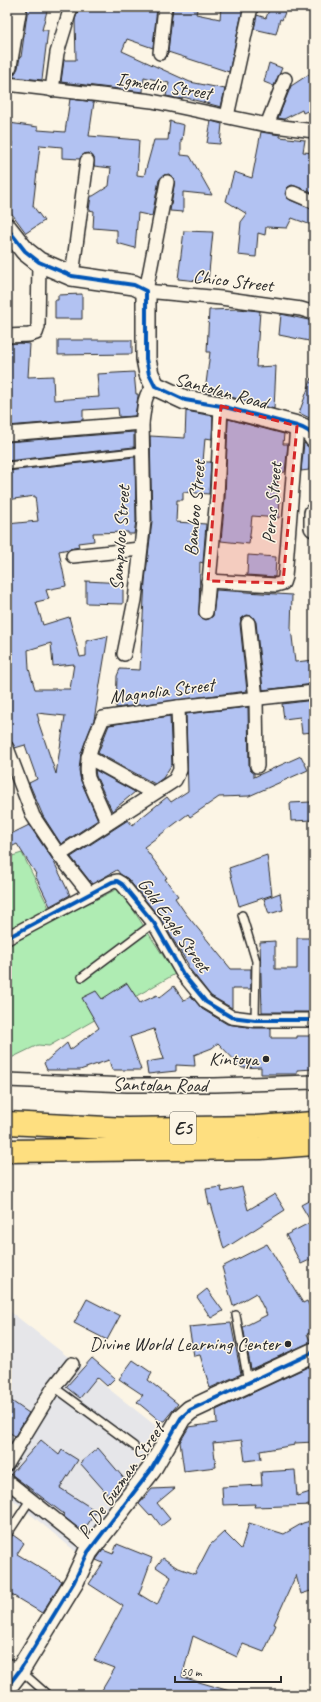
<svg xmlns="http://www.w3.org/2000/svg" width="321" height="1702" viewBox="0 0 321 1702" font-family="Caveat,sans-serif">
  <style>
    .built { fill: #e6e6e9 }
    .green { fill: #afecb3; stroke: #6d8c6f }
    .building { fill: #b2c2f2; stroke: #2b2b2b; fill-rule: evenodd }
    .lines { fill: none; stroke-linecap: round; stroke-linejoin: round }
    .lane-casing { stroke: #2b2b2b; stroke-width: 10 }
    .street-casing { stroke: #2b2b2b; stroke-width: 16 }
    .secondary-casing { stroke: #2b2b2b; stroke-width: 22 }
    .highway-casing { stroke: #2b2b2b; stroke-width: 25 }
    .lane { stroke: #fcf5e5; stroke-width: 7 }
    .street { stroke: #fcf5e5; stroke-width: 13 }
    .secondary { stroke: #fcf5e5; stroke-width: 19 }
    .highway { stroke: #fedf80; stroke-width: 22 }
    .cycleway-casing { stroke: #fcf5e5; stroke-width: 6 }
    .cycleway { stroke: #0057b8; stroke-width: 4 }
    .marked { fill: #d62828; fill-opacity: 0.2; stroke: #d62828; stroke-width: 3; stroke-dasharray: 8 5; stroke-linejoin: round }
    .poi-dot { fill: #2b2b2b; stroke: #fcf5e5; stroke-width: 1.5 }
    .labels { text-anchor: middle; dominant-baseline: central; stroke-width: 3; stroke-linejoin: round; paint-order: stroke }
    .shield { fill: #fcf5e5; stroke: #6a6863; stroke-width: 1 }
    .shield-label { font-size: 18px; font-weight: bold; fill: #2b2b2b }
    .street-label { font-size: 19px; fill: #2b2b2b; stroke: #fcf5e5 }
    .poi-label { font-size: 19px; fill: #2b2b2b; stroke: #fcf5e5; text-anchor: end }
  </style>
  <rect width="100%" height="100%" fill="#fcf5e5"/>
  <filter id="ink" filterUnits="userSpaceOnUse"><feTurbulence type="fractalNoise" baseFrequency=".025" numOctaves="2"/><feDisplacementMap in="SourceGraphic" scale="8" xChannelSelector="R" yChannelSelector="G"/><feConvolveMatrix kernelMatrix="1 2 1 2 8 2 1 2 1" color-interpolation-filters="sRGB"/></filter>
  <g filter="url(#ink)">
    <path class="built" d="M7,1309L156,1426L127,1494L80,1555L7,1495Z"/>
    <path class="green" d="M7,852L9,857L22,853L55,920L119,888L175,974L49,1046L38,1045L7,1060Z"/>
    <g class="building">
      <path d="M28,7H48L42,30H48L42,80L13,77L18,68L20,57H21Z"/>
      <path d="M79,7H157L153,48L127,39L122,51L190,82L225,89L221,107L183,97L182,99L166,96L169,83L144,77L143,92L61,82L64,60H76L75,20Z"/>
      <path d="M173,7H193V9L197,10L196,14L220,19L221,7L243,8L229,72L168,52Z"/>
      <path d="M270,7H287L282,20L280,19L276,34L254,29L257,15L266,18Z"/>
      <path d="M269,63L282,68L274,86L264,82Z"/>
      <path d="M314,71V108L303,113L302,110L284,119L278,118L291,86Z"/>
      <path d="M70,99L94,102L89,136L139,140L137,175L144,176L154,140H168L170,121L172,122L184,125L182,140L181,139V155L190,156L212,195L183,192V212L170,211L175,180L169,174L164,175L159,180L152,216L138,213L135,248L117,243V230L93,228L94,211L89,210L91,196H93L109,186L111,168L94,166V158L88,153L84,154L80,159L62,158V147L40,145L33,206L44,221L26,233L7,207L12,142L7,141L9,123L38,127V130L65,132Z"/>
      <path d="M211,121L222,124L220,144L207,143Z"/>
      <path d="M261,132L280,135V137L305,140L303,152L314,153V193L292,185L288,187L285,194L290,200L314,210V226L292,218L287,228L266,227L265,235L258,233L256,257L238,255L241,222L247,214L226,201L234,172L252,178Z"/>
      <path d="M184,231L213,232L208,282L178,279Z"/>
      <path d="M82,294V319H55V300H58V295Z"/>
      <path d="M238,309L260,311L256,367L276,366L274,409L224,395L205,392L210,352H207L209,310Z"/>
      <path d="M281,314L313,321L309,341L279,335Z"/>
      <path d="M58,340H132V354L58,355Z"/>
      <path d="M19,343L30,344L28,377L53,376L54,400L99,397L97,374L134,372L136,394H138V396L135,416L119,417L118,408L83,410V420L7,426V344Z"/>
      <path d="M313,375L314,376V420L299,413Z"/>
      <path d="M186,411L213,416L212,439L205,438L203,462H211L209,494L183,492V500H177L176,522L206,524L203,563L200,562L199,616L206,620L213,616L216,590L292,595L291,628L295,662L314,660V684L263,690L256,622L252,616L247,615L241,619L240,624L247,691L116,708L117,676L120,669L140,670L145,581L152,521L150,436L185,438Z"/>
      <path d="M228,419L284,434L283,444H288L285,472L278,473L277,497H280L279,518L252,516L249,544L221,541L225,498Z"/>
      <path d="M134,432V447L7,461V442Z"/>
      <path d="M304,443L311,448L309,470L301,471Z"/>
      <path d="M135,457L136,521L134,534H128V532L93,533L94,541L78,543L79,547L59,551L66,586L46,590L49,599L36,602L43,625L69,617L80,657L86,656V641L108,636L94,720L81,753L79,770L81,781L98,820L61,844L43,816L29,783L37,779L25,745L15,748L12,742L7,740V524L38,521L35,496L7,500V471ZM51,643L53,666L74,664L70,689H35L29,669L28,650ZM37,713L65,716L56,774L38,721H39Z"/>
      <path d="M248,555L276,557L275,577L247,575Z"/>
      <path d="M86,581L123,583V604L86,603Z"/>
      <path d="M314,700V732L302,733L300,717L284,719L282,704Z"/>
      <path d="M248,707L249,766L250,770L254,773V777L301,756L308,770L249,796L219,797L190,817L188,814L144,847L167,878L165,879L178,896L175,898L186,914L231,969H251V989H232V1008L211,996L200,982L188,967V964L160,918L128,879L120,874L117,870L92,884L71,857L128,820L132,825L167,797L171,802L188,791L186,714Z"/>
      <path d="M170,716L172,764L163,778L155,784L98,753L109,725Z"/>
      <path d="M95,770L135,792L112,811L96,776Z"/>
      <path d="M311,802L313,820L291,821L290,803Z"/>
      <path d="M29,825L53,860L70,895L50,906L35,875L36,874L17,844L7,849V836Z"/>
      <path d="M267,855L272,895L239,906L229,868Z"/>
      <path d="M280,893L283,910L269,914L264,899Z"/>
      <path d="M297,938H314V1012H262L260,942L275,941V969H297Z"/>
      <path d="M127,983L140,1003L157,995L159,998L174,986L184,1001L191,996L202,1009L227,1024L254,1028H271V1038H297V1036H314V1069L297,1070V1074H261V1067L242,1068L218,1043L212,1048L194,1055L195,1066L176,1065V1071L148,1074L146,1062L164,1059L154,1029L130,1037L141,1070H112L109,1060L80,1070H47L44,1063L67,1043L70,1050L99,1028L82,998L96,991L102,999Z"/>
      <path d="M221,1187L222,1192L242,1187L248,1210L275,1194L285,1210L224,1249L211,1204L209,1205L206,1189Z"/>
      <path d="M314,1198V1258L301,1264L286,1235L311,1222L301,1205Z"/>
      <path d="M267,1244L303,1303L307,1301L314,1315V1331L307,1334L311,1342L251,1369L243,1327L267,1315L256,1293L233,1306L222,1267Z"/>
      <path d="M207,1289L223,1311L211,1318L197,1297Z"/>
      <path d="M87,1299L120,1316L107,1340L74,1323Z"/>
      <path d="M231,1323L241,1374L210,1388L200,1355L194,1356L189,1327Z"/>
      <path d="M92,1358L115,1378L107,1386L97,1377L80,1398L66,1387Z"/>
      <path d="M133,1360L152,1373L148,1380L178,1404L164,1421H160L137,1402L143,1395L119,1379Z"/>
      <path d="M314,1364V1442L295,1443V1445L260,1451L261,1459L245,1461L242,1440L213,1443L216,1467L184,1471L180,1442L189,1427L217,1423L216,1410Z"/>
      <path d="M7,1398L29,1413L15,1436L7,1431Z"/>
      <path d="M41,1440L59,1455L62,1450L78,1460L60,1488L96,1511L83,1532L63,1516L64,1514L11,1474Z"/>
      <path d="M98,1448L127,1482L110,1497L80,1463Z"/>
      <path d="M295,1470L297,1496L314,1491V1505L254,1507L255,1504L223,1505L222,1487L262,1485L261,1472Z"/>
      <path d="M175,1488L157,1503L170,1519L161,1526L152,1514L150,1516L139,1504L152,1489Z"/>
      <path d="M314,1520V1590L301,1594L296,1575L274,1624L276,1625L264,1652L243,1644L237,1657L193,1636L182,1677L233,1692V1695H99L115,1668L94,1660L123,1606L89,1584L103,1563L96,1560L103,1550L113,1554L117,1544L152,1558L139,1594L157,1605L171,1577L156,1567L163,1558L176,1567L195,1574L210,1545L224,1532L241,1549L249,1523L284,1534L303,1523Z"/>
      <path d="M13,1535L24,1543L17,1554L62,1581L42,1613L7,1592V1574L11,1567L9,1566L7,1569V1540Z"/>
    </g>
    <g class="lines">
      <defs>
        <g id="lane">
          <path d="M7,466L143,451"/>
          <path d="M242,915L256,961L255,1020"/>
          <path d="M82,977L154,923"/>
          <path d="M236,1315L248,1382"/>
          <path d="M54,1387L134,1446"/>
          <path d="M7,1535L30,1500"/>
          <path d="M7,1661L20,1670L48,1695"/>
        </g>
        <g id="street">
          <path d="M160,53L165,7"/>
          <path d="M7,84L152,101L267,125L314,131"/>
          <path d="M52,90L57,53L71,7"/>
          <path d="M227,116L251,7"/>
          <path d="M267,125L285,79"/>
          <path d="M167,182L146,291L221,298L301,309L314,313"/>
          <path d="M293,193L314,202"/>
          <path d="M72,276L87,161"/>
          <path d="M7,336L29,335L36,333L38,327L39,262"/>
          <path d="M7,434L142,423"/>
          <path d="M73,556L140,549"/>
          <path d="M208,581L276,585L283,583L285,577L297,426"/>
          <path d="M206,612L217,497L221,406"/>
          <path d="M248,623L256,699L257,766"/>
          <path d="M124,654L135,600L144,521L142,423L145,401L147,395L155,386"/>
          <path d="M7,748L33,816L59,855L90,894"/>
          <path d="M88,757L153,793"/>
          <path d="M108,823L88,778C84,758 96,735 103,718L178,707L314,692"/>
          <path d="M59,855L175,780L180,770L178,707"/>
          <path d="M7,938L112,882L117,881L122,884L154,923L183,974L206,1002L231,1017L255,1020H314"/>
          <path d="M7,1080L127,1085H215L314,1082"/>
          <path d="M7,1464L54,1387L72,1364"/>
          <path d="M7,1481L91,1548"/>
        </g>
        <g id="secondary">
          <path d="M7,66L17,7"/>
          <path d="M7,228L25,251L39,262L72,276L134,285L146,291V359L149,374L155,386L185,400L221,406L297,426C304,428 311,431 314,438"/>
          <path d="M314,513V527"/>
          <path d="M7,1687L20,1670L74,1582L88,1552L151,1470L181,1418L190,1410L314,1352"/>
        </g>
        <g id="highway">
          <path d="M7,1123L127,1129L257,1127L314,1123"/>
          <path d="M7,1151L261,1148L314,1144"/>
        </g>
      </defs>
      <use href="#lane" class="lane-casing"/>
      <use href="#street" class="street-casing"/>
      <use href="#secondary" class="secondary-casing"/>
      <use href="#highway" class="highway-casing"/>
      <use href="#lane" class="lane"/>
      <use href="#street" class="street"/>
      <use href="#secondary" class="secondary"/>
      <use href="#highway" class="highway"/>
      <defs>
        <g id="cycleway">
          <path d="M7,228L25,251L39,262L72,276L134,285L146,291V359L149,374L155,386L185,400L221,406L297,426C304,428 311,431 314,438"/>
          <path d="M7,938L112,882L117,881L122,884L154,923L183,974L206,1002L231,1017L255,1020H314"/>
          <path d="M7,1687L20,1670L74,1582L88,1552L151,1470L181,1418L190,1410L314,1352"/>
        </g>
      </defs>
      <use href="#cycleway" class="cycleway-casing"/>
      <use href="#cycleway" class="cycleway"/>
    </g>
  </g>
  <path class="marked" d="M221,406L297,426L283,583L208,581Z"/>
  <g class="poi-dot">
    <circle cx="266" cy="1059" r="4"/>
    <circle cx="288" cy="1344" r="4"/>
  </g>
  <g class="labels">
    <rect class="shield" x="170" y="1112" width="26" height="32" rx="3"/>
    <g class="shield-label">
      <text x="183" y="1128">E5</text>
    </g>
    <g class="street-label">
      <text transform="translate(164 86) rotate(9)">Igmedio Street</text>
      <text transform="translate(233 281) rotate(7)">Chico Street</text>
      <text transform="translate(221 391) rotate(15)">Santolan Road</text>
      <text transform="translate(272 503) rotate(-85)">Peras Street</text>
      <text transform="translate(195 508) rotate(-85)">Bamboo Street</text>
      <text transform="translate(120 538) rotate(-86)">Sampaloc Street</text>
      <text transform="translate(162 691) rotate(-7)">Magnolia Street</text>
      <text transform="translate(174 925) rotate(55)">Gold Eagle Street</text>
      <text transform="translate(160 1085) rotate(1)">Santolan Road</text>
      <text transform="translate(121 1481) rotate(-55)">P. De Guzman Street</text>
    </g>
    <g class="poi-label">
      <text x="258" y="1059">Kintoya</text>
      <text x="280" y="1344">Divine World Learning Center</text>
    </g>
  </g>
  <rect width="321" height="1702" fill="none" stroke="#fcf5e5" stroke-width="24"/>
  <rect x="12" y="12" width="297" height="1678" fill="none" stroke="#2b2b2b" stroke-width="1.5" filter="url(#ink)"/>
  <path d="M175 1676v6h106v-6" fill="none" stroke="#2b2b2b" stroke-width="2"/>
  <text x="181" y="1676" font-size="12" fill="#2b2b2b" stroke="#fcf5e5" stroke-width="3" paint-order="stroke">50 m</text>
</svg>
